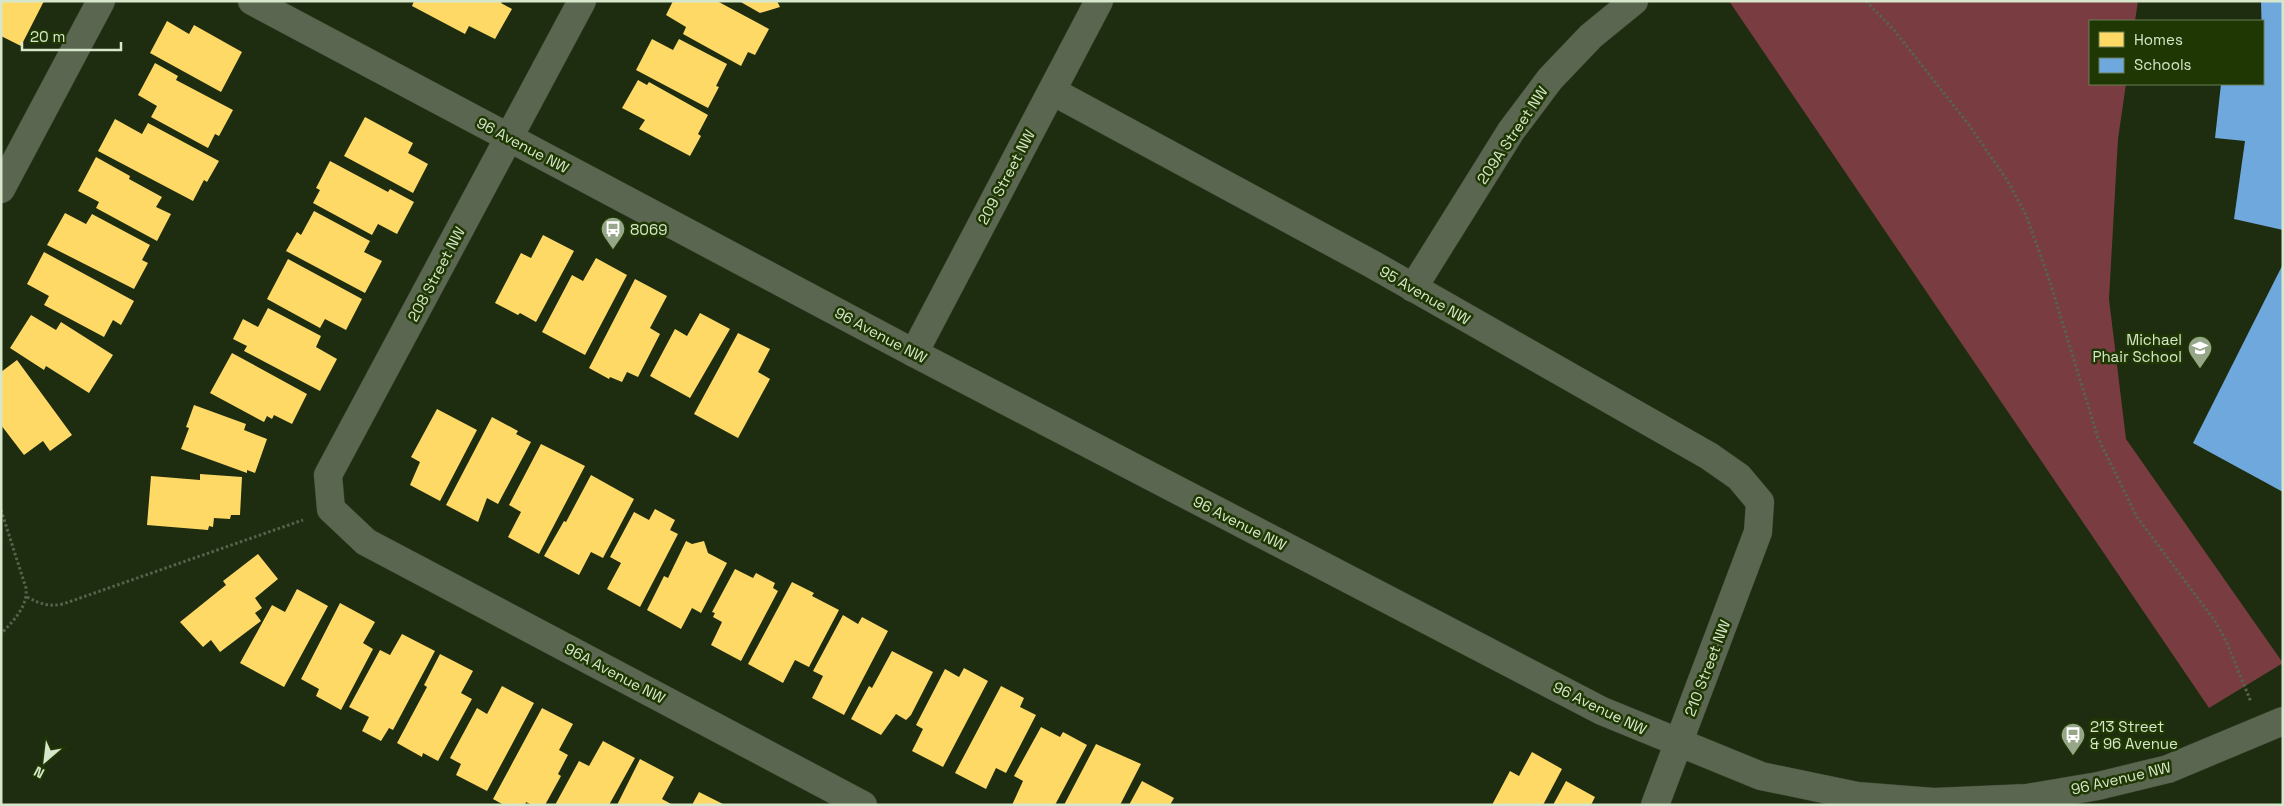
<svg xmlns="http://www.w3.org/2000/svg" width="2284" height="806" viewBox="0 0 2284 806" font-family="'Space Grotesk',sans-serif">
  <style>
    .green { fill: #793c41 }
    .homes { fill: #ffd966 }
    .schools { fill: #6fa8dc }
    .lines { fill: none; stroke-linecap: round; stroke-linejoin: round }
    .minor-casing { stroke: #38432e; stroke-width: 29 }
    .path { stroke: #58624e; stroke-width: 3; stroke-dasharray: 2.5 2.5; stroke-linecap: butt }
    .minor { stroke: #5a6650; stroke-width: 28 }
    .labels { text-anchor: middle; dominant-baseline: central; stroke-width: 5; stroke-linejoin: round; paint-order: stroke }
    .street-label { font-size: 15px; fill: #d7e7cb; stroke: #1f3803 }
    .poi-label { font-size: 15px; fill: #d7e7cb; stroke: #1f3803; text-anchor: start }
  </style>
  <rect width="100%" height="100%" fill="#1e2c0f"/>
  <path class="green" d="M1729,1H2138L2135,21H2090V84H2126L2118,139L2109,299L2126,439L2283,663L2209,708Z"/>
  <g class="homes">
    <path d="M1,1H44L21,46L1,36Z"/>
    <path d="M414,1H503L501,3L512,9L495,39L469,26L465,34L412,6Z"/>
    <path d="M673,1H717L769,29L755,55L748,52L741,66L683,34L686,27L666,15Z"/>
    <path d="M739,1H777L780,7L760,13Z"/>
    <path d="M167,21L189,34L194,25L242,52L221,92L150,53Z"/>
    <path d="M652,39L673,50L679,39L727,64L716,86L719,87L708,108L636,70Z"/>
    <path d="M155,63L178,76L176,80L233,110L219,136L215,134L208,148L151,117L157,106L138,95Z"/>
    <path d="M638,80L647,85L649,82L708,115L698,134L701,136L690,156L639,129L645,120L622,108Z"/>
    <path d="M365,117L413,143L408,153L428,164L413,193L344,156Z"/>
    <path d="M115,119L142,134L148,123L219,161L207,182L204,180L193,201L98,151Z"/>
    <path d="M96,157L130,176L129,179L162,197L156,207L171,214L157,241L96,208L99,202L78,191Z"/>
    <path d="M330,161L388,192L390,189L414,202L397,234L378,224L372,235L313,203L320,190L316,188Z"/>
    <path d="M314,211L370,241L364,252L382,261L365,293L286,251L297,232L301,235Z"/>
    <path d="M65,213L86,224L92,214L150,245L142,260L148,263L134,289L47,245Z"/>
    <path d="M543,235L574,251L536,322L520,313L518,315L495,303L521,253L531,258Z"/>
    <path d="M44,252L134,301L121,325L113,320L104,337L44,305L49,296L27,284Z"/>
    <path d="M596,258L627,275L585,355L542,332L572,275L583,281Z"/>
    <path d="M288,259L362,299L346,330L325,319L320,328L267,299Z"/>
    <path d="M635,279L667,296L650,328L660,334L638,377L627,372L622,382L610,377L609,379L589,368Z"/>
    <path d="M268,308L321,336L316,347L337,359L320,391L244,351L247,346L233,339L243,319L258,327Z"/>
    <path d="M700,313L730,329L690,398L650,376L675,329L687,336Z"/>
    <path d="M31,315L56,330L61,322L113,355L89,393L46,366L44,370L10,348Z"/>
    <path d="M738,333L770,349L758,372L770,379L738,438L694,414Z"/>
    <path d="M232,353L307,394L292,424L274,415L272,419L267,416L264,422L210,393Z"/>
    <path d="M17,360L72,435L50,451L43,441L24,455L1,425V372Z"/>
    <path d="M194,405L246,424L244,430L267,439L255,473L247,470V473L181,449L189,428L186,427Z"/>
    <path d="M437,409L477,430L440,501L410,485L420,462L411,457Z"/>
    <path d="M492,417L518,431L516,434L531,442L498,504L487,498L478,522L446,505Z"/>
    <path d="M541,444L585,466L539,554L508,537L521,512L509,505Z"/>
    <path d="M200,474L242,477L240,515H231L230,519L214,518L213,527L209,526L208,530L147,525L151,476L200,480Z"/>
    <path d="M591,475L634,499L603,558L591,552L579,575L544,556L564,521L566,522Z"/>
    <path d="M655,509L675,520L670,530L678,534L640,607L607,589L621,563L610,557L634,512L649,520Z"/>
    <path d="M686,541L692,544L704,541L708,553L727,563L701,613L692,608L681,629L647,610L664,576L668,578Z"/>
    <path d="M258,554L278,579L255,598L262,608L255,613L261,621L220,652L211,640L203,647L180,622L226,585L223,581Z"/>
    <path d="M735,569L753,578L756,573L775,583L773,588L778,591L741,661L711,645L722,622L713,617L715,613L712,612Z"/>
    <path d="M792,582L814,593L812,596L839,610L809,667L795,660L783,683L748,664Z"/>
    <path d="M297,589L328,606L284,687L240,663L272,605L285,612Z"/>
    <path d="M340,603L375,622L363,643L373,649L341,710L316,696L319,689L301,679Z"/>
    <path d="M843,615L858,624L862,617L888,631L844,715L812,698L823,676L813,671Z"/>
    <path d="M402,634L435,651L393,730L389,728L381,741L362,731L369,717L349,707L380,650L390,655Z"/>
    <path d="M892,651L933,672L911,715L906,720L896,714L881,735L851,719L869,686L872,688Z"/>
    <path d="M440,654L473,671L461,693L472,699L438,761L423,753L422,757L397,743L427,687L424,685Z"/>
    <path d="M964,668L988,681L943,767L912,751L923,729L916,725L945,669L959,677Z"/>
    <path d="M502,686L534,703L487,791L456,775L461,764L450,758L477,708L487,714Z"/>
    <path d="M1001,686L1024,698L1020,707L1036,715L1006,773L996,768L986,789L955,773Z"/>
    <path d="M542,708L573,724L559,750L568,755L558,774L561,776L545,805H532L526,802L525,805H504L493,799Z"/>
    <path d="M1041,727L1060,737L1063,732L1087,745L1055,805H1012L1023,781L1014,776Z"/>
    <path d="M603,741L635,758L609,805H555L579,761L589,766Z"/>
    <path d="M1096,744L1141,764L1120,805H1064Z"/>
    <path d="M1532,752L1562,769L1543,805H1492L1510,771L1519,776Z"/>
    <path d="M640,759L674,777L662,799L673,805H617Z"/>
    <path d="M1142,781L1174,798L1170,805H1129Z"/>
    <path d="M1566,781L1595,797L1591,805H1553Z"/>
    <path d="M699,792L725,805H692Z"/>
  </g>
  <g class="schools">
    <path d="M2261,1H2283V230L2234,219L2245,141L2215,138L2221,84H2263Z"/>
    <path d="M2283,264V492L2193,443Z"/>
  </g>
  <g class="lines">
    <defs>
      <g id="minor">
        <path d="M252,1L914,353L1602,711L1761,776L1857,796L1934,802L2027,798L2098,786L2168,769L2283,721"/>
        <path d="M582,1L328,475L331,509L366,542L863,805"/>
        <path d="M1052,91L1372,264L1709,456L1739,477L1760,502L1758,532L1655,805"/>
        <path d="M1,189L101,1"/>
        <path d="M1413,288L1511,131L1550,79L1591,36L1634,1"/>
        <path d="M914,353L1099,1"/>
      </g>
    </defs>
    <use href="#minor" class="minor-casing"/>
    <g class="path">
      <path d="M1866,1L1894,30L1969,125L2007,180L2026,215L2050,282L2098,438L2137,517L2215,621L2227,643L2251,702"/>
      <path d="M1,510L26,588C28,607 13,621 1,634"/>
      <path d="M27,597C40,604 49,607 63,604L303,520"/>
    </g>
    <use href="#minor" class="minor"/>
  </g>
  <defs>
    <symbol id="bus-pin" viewBox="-11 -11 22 30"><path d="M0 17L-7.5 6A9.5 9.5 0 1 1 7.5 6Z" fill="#96a689" stroke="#1f3803"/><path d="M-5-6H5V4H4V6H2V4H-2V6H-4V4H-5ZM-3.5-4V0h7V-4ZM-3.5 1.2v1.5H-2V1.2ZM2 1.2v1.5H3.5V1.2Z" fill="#fff"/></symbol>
    <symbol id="school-pin" viewBox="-11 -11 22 30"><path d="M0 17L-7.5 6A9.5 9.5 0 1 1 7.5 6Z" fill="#96a689" stroke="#1f3803"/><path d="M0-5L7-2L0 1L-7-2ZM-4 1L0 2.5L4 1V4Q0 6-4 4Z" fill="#fff"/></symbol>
  </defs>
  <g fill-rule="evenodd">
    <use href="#bus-pin" x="599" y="215" width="28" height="38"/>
    <use href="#school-pin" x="2186" y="334" width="28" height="38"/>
    <use href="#bus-pin" x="2059" y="721" width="28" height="38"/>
  </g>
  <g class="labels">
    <g class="street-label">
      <text transform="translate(1512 135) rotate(-56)">209A Street NW</text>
      <text transform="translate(523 145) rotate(28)">96 Avenue NW</text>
      <text transform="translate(1006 177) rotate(-62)">209 Street NW</text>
      <text transform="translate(436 274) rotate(-62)">208 Street NW</text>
      <text transform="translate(1425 295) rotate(30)">95 Avenue NW</text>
      <text transform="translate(881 335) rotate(28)">96 Avenue NW</text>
      <text transform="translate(1240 523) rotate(27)">96 Avenue NW</text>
      <text transform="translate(1707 668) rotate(-69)">210 Street NW</text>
      <text transform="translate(615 673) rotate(28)">96A Avenue NW</text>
      <text transform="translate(1600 708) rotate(26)">96 Avenue NW</text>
      <text transform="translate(2121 778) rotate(-13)">96 Avenue NW</text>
    </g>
    <g class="poi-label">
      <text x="630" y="229">8069</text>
      <text x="2182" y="339" text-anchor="end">Michael<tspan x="2182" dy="17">Phair School</tspan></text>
      <text x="2090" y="726">213 Street<tspan x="2090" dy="17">&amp; 96 Avenue</tspan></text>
    </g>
  </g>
  <rect width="2284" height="806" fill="none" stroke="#d7e7cb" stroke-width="5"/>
  <rect x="2089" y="20" width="175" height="65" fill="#1f3803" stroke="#697e53"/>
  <rect x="2099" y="32" width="25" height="15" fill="#ffd966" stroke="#697e53"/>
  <text x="2134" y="45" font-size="15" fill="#d7e7cb">Homes</text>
  <rect x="2099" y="58" width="25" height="15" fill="#6fa8dc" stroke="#697e53"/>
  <text x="2134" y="70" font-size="15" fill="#d7e7cb">Schools</text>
  <g transform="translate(45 761) rotate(208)" stroke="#1f3803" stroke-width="4" paint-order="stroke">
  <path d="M0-4L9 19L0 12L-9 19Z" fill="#d7e7cb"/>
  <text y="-8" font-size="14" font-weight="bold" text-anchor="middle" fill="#d7e7cb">N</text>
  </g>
  <path d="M22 42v8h99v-8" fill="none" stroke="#d7e7cb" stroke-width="2.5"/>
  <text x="30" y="42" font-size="15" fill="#d7e7cb" stroke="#1f3803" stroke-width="4" paint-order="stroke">20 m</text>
</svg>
